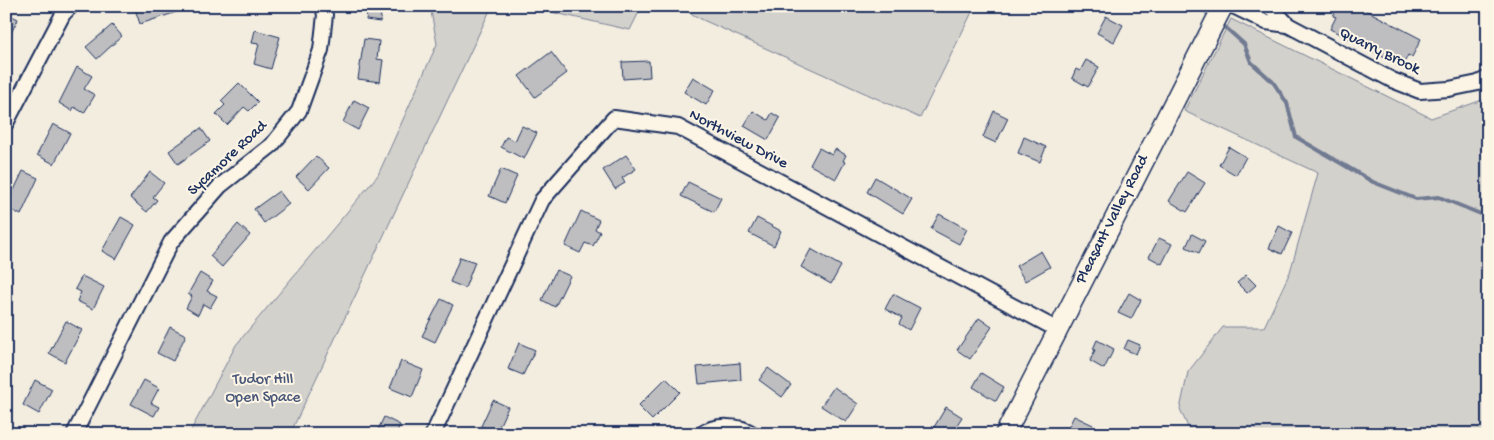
<svg xmlns="http://www.w3.org/2000/svg" width="1494" height="440" viewBox="0 0 1494 440" font-family="'Gochi Hand',sans-serif">
  <style>
    .green { fill: #d3d1cc; stroke: #778095 }
    .lines { fill: none; stroke-linecap: round; stroke-linejoin: round }
    .stream { stroke: #707a91; stroke-width: 4 }
    .building { fill: #bebec0; stroke: #1b2f5e }
    .minor-casing { stroke: #1b2f5e; stroke-width: 18 }
    .secondary-casing { stroke: #1b2f5e; stroke-width: 22 }
    .minor { stroke: #fcf5e5; stroke-width: 14 }
    .secondary { stroke: #fcf5e5; stroke-width: 19 }
    .labels { text-anchor: middle; dominant-baseline: central; stroke-width: 4; stroke-linejoin: round; paint-order: stroke }
    .street-label { font-size: 16px; fill: #1b2f5e; stroke: #fcf5e5 }
    .park-label { font-size: 16px; fill: #49587a; stroke: #fcf5e5 }
  </style>
  <rect width="100%" height="100%" fill="#f3ede0"/>
  <filter id="ink" filterUnits="userSpaceOnUse"><feTurbulence type="fractalNoise" baseFrequency=".02" numOctaves="2"/><feDisplacementMap in="SourceGraphic" scale="10" xChannelSelector="R" yChannelSelector="G"/><feConvolveMatrix kernelMatrix="1 2 1 2 8 2 1 2 1" color-interpolation-filters="sRGB"/></filter>
  <g filter="url(#ink)">
    <g class="green">
      <path d="M430,6H492L290,434H189L236,345L378,175L437,44Z"/>
      <path d="M525,6H642L630,30Z"/>
      <path d="M677,6H975L920,118L703,20Z"/>
      <path d="M1231,19L1431,118L1488,98V434H1191L1180,409L1188,372L1223,327H1264L1290,272L1318,173L1184,111Z"/>
    </g>
    <g class="lines">
      <g class="stream">
        <path d="M1200,6L1207,13"/>
        <path d="M1225,27L1244,44L1251,62L1273,82L1287,103L1296,137L1373,182L1416,199L1439,197L1488,217"/>
      </g>
    </g>
    <g class="building">
      <path d="M142,6H189V8L140,24L135,9Z"/>
      <path d="M368,6H382L380,22L366,20Z"/>
      <path d="M1338,6H1358L1421,39L1412,57L1408,55L1402,67L1330,29L1336,17L1333,16Z"/>
      <path d="M6,13L18,19L6,43Z"/>
      <path d="M1106,16L1123,25L1114,42L1097,33Z"/>
      <path d="M112,25L122,36L97,59L86,47Z"/>
      <path d="M255,30L280,37L271,69L254,64L259,44L252,43Z"/>
      <path d="M364,39L379,41L377,59L383,60L380,82L358,79Z"/>
      <path d="M551,52L567,73L535,97L519,76Z"/>
      <path d="M1086,60L1099,67L1088,87L1072,78L1076,69L1080,71Z"/>
      <path d="M649,61L650,77L623,79L622,62Z"/>
      <path d="M77,67L92,76L84,89L95,95L84,113L74,107L72,111L59,103Z"/>
      <path d="M693,77L715,90L706,105L684,92Z"/>
      <path d="M239,83L258,102L249,111L244,107L227,125L216,114L225,105L221,101Z"/>
      <path d="M354,100L369,108L358,130L343,122Z"/>
      <path d="M753,111L768,120L772,113L780,118L768,140L744,126Z"/>
      <path d="M994,111L1008,118L996,143L983,137Z"/>
      <path d="M53,124L70,133L54,164L37,155Z"/>
      <path d="M522,126L537,133L524,159L501,147L506,137L515,141Z"/>
      <path d="M201,128L210,141L178,164L169,151Z"/>
      <path d="M1024,137L1046,147L1040,162L1018,153Z"/>
      <path d="M1229,147L1246,157L1236,175L1219,165Z"/>
      <path d="M819,148L832,155L835,149L846,155L843,161L845,162L836,179L810,165Z"/>
      <path d="M626,155L636,169L622,178L625,183L615,189L603,170Z"/>
      <path d="M316,156L329,168L309,189L296,177Z"/>
      <path d="M501,169L517,176L505,203L489,196Z"/>
      <path d="M23,171L38,178L21,215L6,207Z"/>
      <path d="M150,172L164,183L153,197L157,200L147,212L130,198Z"/>
      <path d="M1187,172L1205,183L1187,212L1169,201Z"/>
      <path d="M875,177L912,199L903,214L867,192Z"/>
      <path d="M688,182L721,198L714,212L681,196Z"/>
      <path d="M279,191L289,204L264,223L254,209Z"/>
      <path d="M581,211L599,220L595,229L600,232L593,246L585,243L580,253L565,246Z"/>
      <path d="M939,214L967,229L959,244L931,229Z"/>
      <path d="M121,217L135,225L116,259L102,251Z"/>
      <path d="M757,218L781,231L774,246L749,233Z"/>
      <path d="M238,224L250,235L222,267L210,256Z"/>
      <path d="M1279,226L1292,233L1282,254L1269,248Z"/>
      <path d="M1192,234L1205,241L1199,253L1186,247Z"/>
      <path d="M1159,238L1172,244L1162,264L1149,257Z"/>
      <path d="M811,249L841,266L831,284L801,267Z"/>
      <path d="M1041,251L1050,267L1025,281L1016,266Z"/>
      <path d="M460,257L475,262L465,288L450,282Z"/>
      <path d="M556,270L570,276L555,307L542,300Z"/>
      <path d="M200,273L213,281L207,291L217,296L210,308L203,304L198,315L186,308L192,296L188,294Z"/>
      <path d="M1246,275L1256,285L1247,293L1237,283Z"/>
      <path d="M82,276L104,287L93,309L77,301L81,292L75,289Z"/>
      <path d="M1129,293L1141,300L1131,319L1118,313Z"/>
      <path d="M893,294L920,308L909,330L899,324L902,318L885,309Z"/>
      <path d="M441,299L453,305L435,342L422,336Z"/>
      <path d="M979,318L992,327L970,359L957,350Z"/>
      <path d="M66,321L82,330L65,362L49,353Z"/>
      <path d="M170,327L186,335L173,361L157,353Z"/>
      <path d="M1097,340L1114,349L1104,369L1090,361L1095,350L1093,349Z"/>
      <path d="M1128,340L1140,345L1136,354L1124,349Z"/>
      <path d="M519,343L535,350L523,375L508,369Z"/>
      <path d="M401,361L423,370L412,397L390,388Z"/>
      <path d="M740,363L741,380L699,384L697,367Z"/>
      <path d="M768,368L791,385L782,397L759,380Z"/>
      <path d="M981,373L1004,387L996,401L973,387Z"/>
      <path d="M666,378L680,392L652,420L638,406Z"/>
      <path d="M35,380L52,389L39,414L23,405Z"/>
      <path d="M144,380L159,388L151,403L159,407L154,416L131,404Z"/>
      <path d="M834,387L858,404L846,422L821,406Z"/>
      <path d="M493,400L508,407L496,433L481,426Z"/>
      <path d="M946,407L962,417L951,434H930Z"/>
      <path d="M1074,416L1093,425L1089,434H1065Z"/>
      <path d="M384,417L400,425L396,434H376Z"/>
    </g>
    <g class="lines">
      <defs>
        <g id="minor">
          <path d="M1233,6L1266,22L1288,25"/>
          <path d="M1268,6L1274,10L1288,25L1392,80L1420,91L1449,89L1478,83L1488,78"/>
          <path d="M6,123L63,14L71,6"/>
          <path d="M74,434L171,242L220,186L272,145L299,111L321,50L325,15L323,6"/>
          <path d="M433,434L542,200L614,118L678,127L1058,330"/>
          <path d="M702,434C714,424 741,425 753,434"/>
        </g>
        <path id="secondary" d="M1005,434L1223,6"/>
      </defs>
      <use href="#minor" class="minor-casing"/>
      <use href="#secondary" class="secondary-casing"/>
      <use href="#minor" class="minor"/>
      <use href="#secondary" class="secondary"/>
    </g>
  </g>
  <g class="labels">
    <g class="street-label">
      <text transform="translate(1379 52) rotate(26)">Quarry Brook</text>
      <text transform="translate(738 140) rotate(28)">Northview Drive</text>
      <text transform="translate(228 159) rotate(-43)">Sycamore Road</text>
      <text transform="translate(1113 220) rotate(-63)">Pleasant Valley Road</text>
    </g>
    <g class="park-label">
      <text x="263" y="380">Tudor Hill<tspan x="263" dy="18">Open Space</tspan></text>
    </g>
  </g>
  <rect width="1494" height="440" fill="none" stroke="#fcf5e5" stroke-width="25"/>
  <rect x="12" y="12" width="1469" height="415" fill="none" stroke="#1b2f5e" stroke-width="2" filter="url(#ink)"/>
</svg>
